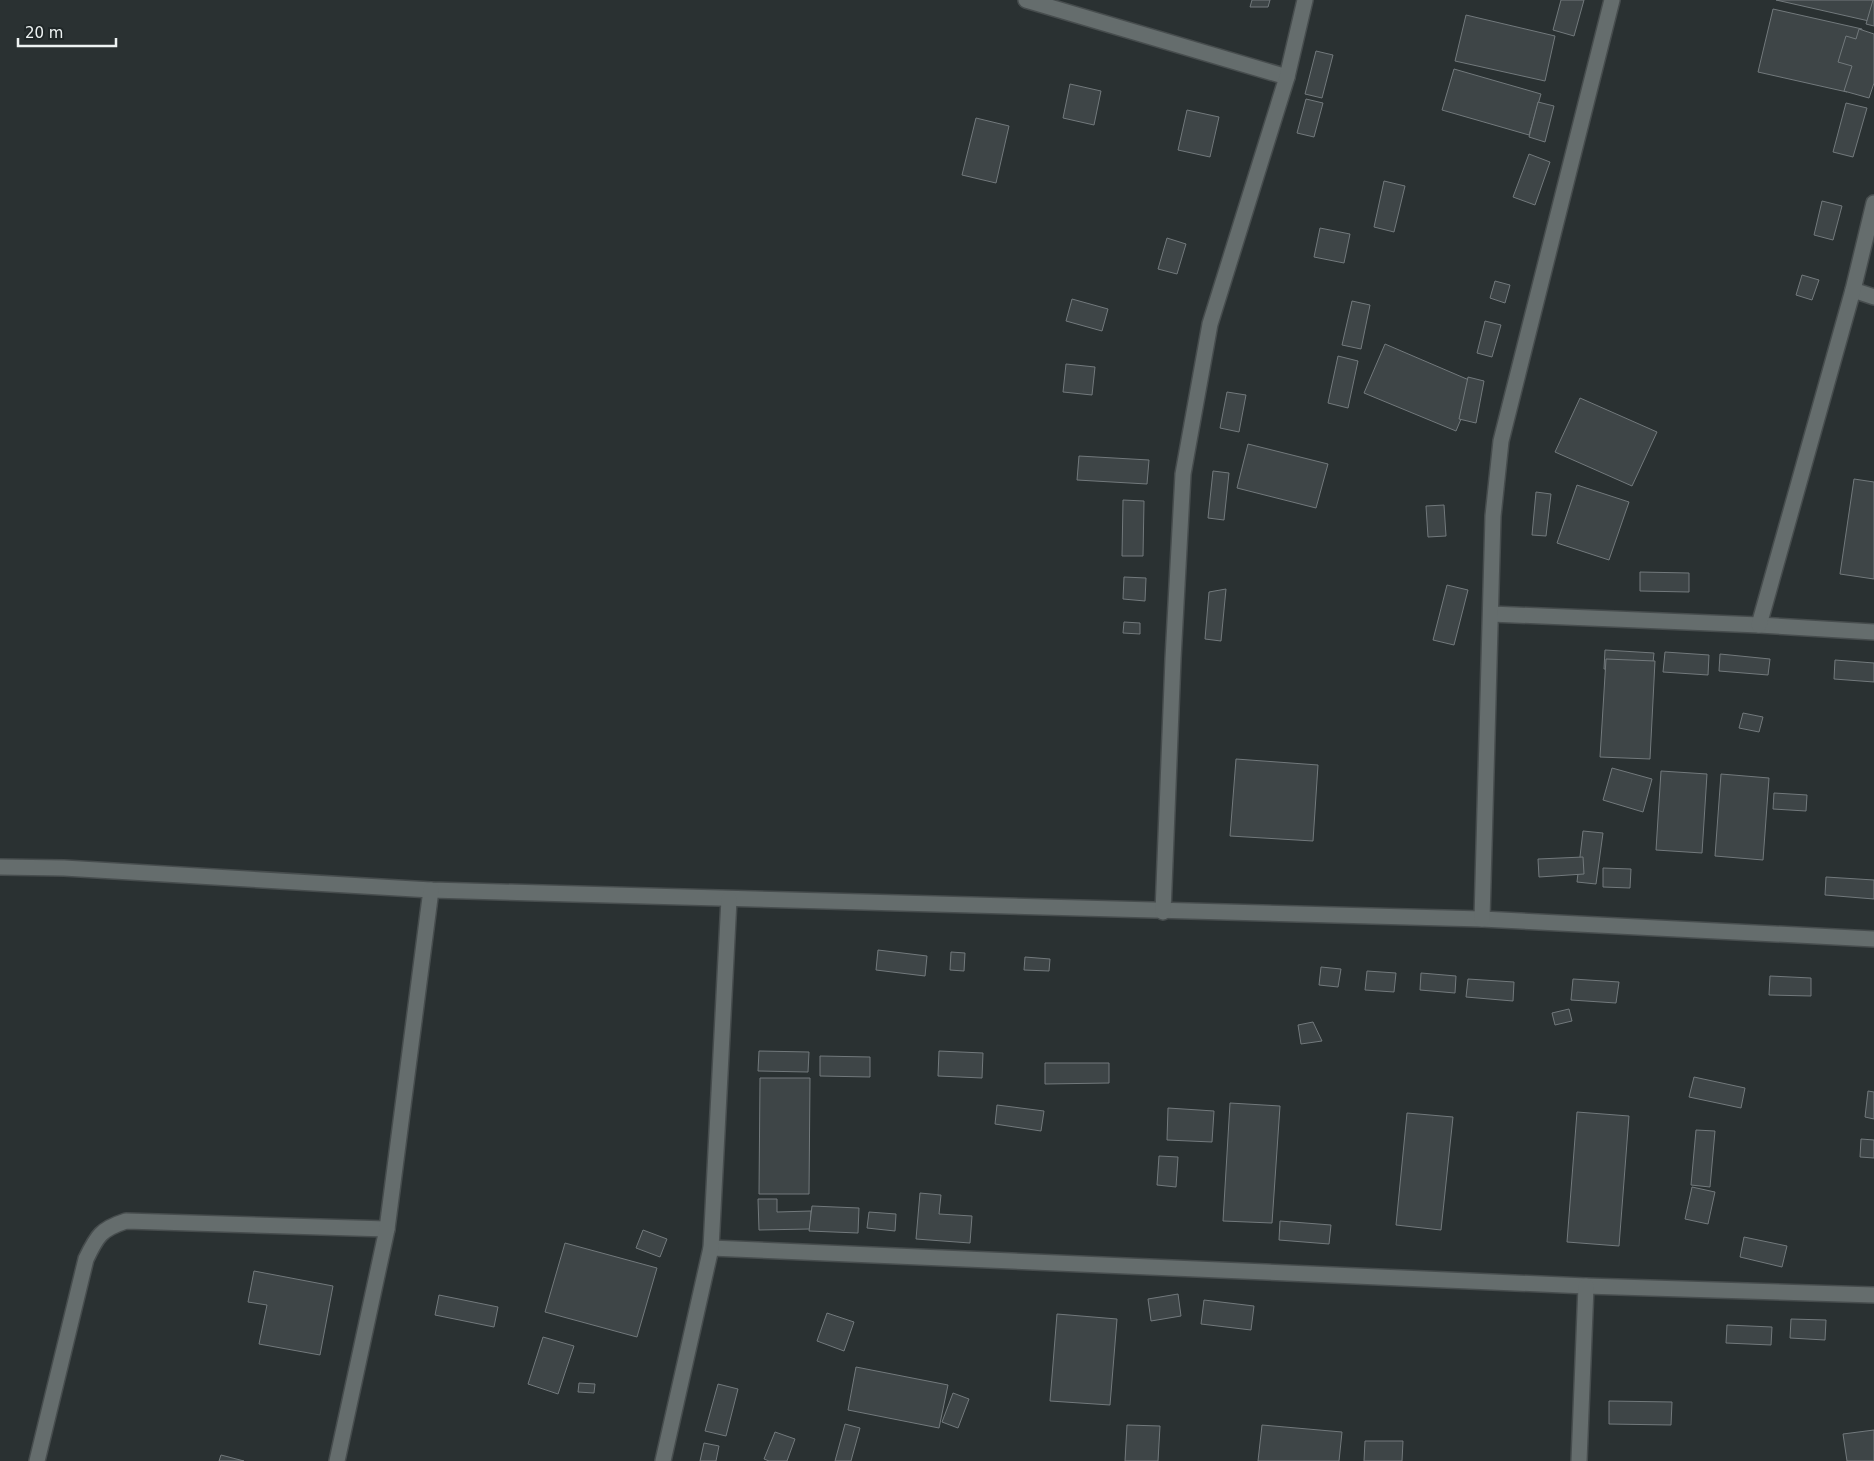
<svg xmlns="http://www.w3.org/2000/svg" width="1874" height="1461" viewBox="0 0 1874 1461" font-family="'DejaVu Sans',sans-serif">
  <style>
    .building { fill: #3e4547; stroke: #72797c }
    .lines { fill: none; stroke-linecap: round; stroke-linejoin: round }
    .minor-casing { stroke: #474d4e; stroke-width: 18 }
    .minor { stroke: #656d6d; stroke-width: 15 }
  </style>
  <rect width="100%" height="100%" fill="#2a3132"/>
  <g class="building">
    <path d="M1252,0H1270L1268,7H1250Z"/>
    <path d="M1561,0H1584L1574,36L1553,30Z"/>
    <path d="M1776,0H1874L1869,21Z"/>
    <path d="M1873,0H1874V26L1866,24Z"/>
    <path d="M1773,9L1862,29L1847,92L1758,72Z"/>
    <path d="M1466,15L1555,36L1545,81L1455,61Z"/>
    <path d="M1859,29L1874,34V83L1869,98L1844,91L1852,66L1838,62L1846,36L1856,39Z"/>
    <path d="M1316,51L1333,55L1322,98L1305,94Z"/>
    <path d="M1454,69L1541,94L1529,135L1442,110Z"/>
    <path d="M1070,84L1101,91L1094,125L1063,118Z"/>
    <path d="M1306,99L1323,103L1314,137L1297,133Z"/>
    <path d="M1538,102L1554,106L1545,142L1529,137Z"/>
    <path d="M1846,103L1867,108L1853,157L1833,152Z"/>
    <path d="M1187,110L1219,117L1210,157L1178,150Z"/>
    <path d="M976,118L1009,126L996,183L962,175Z"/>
    <path d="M1529,154L1550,162L1535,205L1513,197Z"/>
    <path d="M1384,181L1405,186L1394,232L1374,227Z"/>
    <path d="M1822,201L1842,206L1833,240L1814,235Z"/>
    <path d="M1320,228L1350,234L1344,263L1314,257Z"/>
    <path d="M1167,238L1186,244L1177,274L1158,269Z"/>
    <path d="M1802,275L1819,280L1812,300L1796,295Z"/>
    <path d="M1495,281L1510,285L1505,303L1490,298Z"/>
    <path d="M1072,299L1108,309L1102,331L1066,321Z"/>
    <path d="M1352,301L1370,305L1361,349L1342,345Z"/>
    <path d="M1485,321L1501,325L1492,357L1477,353Z"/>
    <path d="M1385,344L1476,383L1456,431L1364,393Z"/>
    <path d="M1338,356L1358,361L1348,408L1328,403Z"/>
    <path d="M1066,364L1095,367L1092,395L1063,392Z"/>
    <path d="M1468,377L1484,381L1476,423L1459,419Z"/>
    <path d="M1227,392L1246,395L1239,432L1220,428Z"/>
    <path d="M1580,398L1657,432L1632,486L1555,452Z"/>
    <path d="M1248,444L1328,464L1316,508L1237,488Z"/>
    <path d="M1079,456L1149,460L1147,484L1077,480Z"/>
    <path d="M1213,471L1229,473L1224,520L1208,518Z"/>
    <path d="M1854,479L1874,482V579L1840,574Z"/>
    <path d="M1577,485L1629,502L1609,560L1557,543Z"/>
    <path d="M1536,492L1551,494L1546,536L1532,535Z"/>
    <path d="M1123,500L1144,501L1143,556H1122Z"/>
    <path d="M1444,505L1446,536L1428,537L1426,506Z"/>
    <path d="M1640,572L1689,573V592L1640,591Z"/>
    <path d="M1124,577L1146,578L1145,601L1123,599Z"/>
    <path d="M1447,585L1468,590L1454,645L1433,640Z"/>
    <path d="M1226,589L1221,641L1205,639L1209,592Z"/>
    <path d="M1124,622L1140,623V634L1123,633Z"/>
    <path d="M1605,650L1654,653L1652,672L1604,669Z"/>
    <path d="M1665,652L1709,655L1708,675L1663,672Z"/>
    <path d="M1720,654L1770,659L1768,675L1719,671Z"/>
    <path d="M1606,659L1655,661L1650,759L1600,757Z"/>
    <path d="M1835,660L1874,663V682L1834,679Z"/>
    <path d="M1743,713L1763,717L1759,732L1739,728Z"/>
    <path d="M1236,759L1318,765L1313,841L1230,836Z"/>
    <path d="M1612,768L1652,779L1643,812L1603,800Z"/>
    <path d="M1661,771L1707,774L1702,853L1656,850Z"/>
    <path d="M1721,774L1769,778L1763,860L1715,856Z"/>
    <path d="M1774,793L1807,795L1806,811L1773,809Z"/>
    <path d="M1583,831L1603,833L1596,884L1577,882Z"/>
    <path d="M1583,857L1584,874L1539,877L1538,859Z"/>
    <path d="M1603,868L1631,869L1630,888L1603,887Z"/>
    <path d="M1826,877L1874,880V899L1825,895Z"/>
    <path d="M878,950L927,956L925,976L876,970Z"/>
    <path d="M951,952L965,953L964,971L950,970Z"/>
    <path d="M1025,957L1050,959L1049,971L1024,970Z"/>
    <path d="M1321,967L1341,969L1338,987L1319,985Z"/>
    <path d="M1367,971L1396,973L1394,992L1365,990Z"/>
    <path d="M1421,973L1456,976L1455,993L1420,990Z"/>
    <path d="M1770,976L1811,978V996L1769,995Z"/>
    <path d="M1468,979L1514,982L1513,1001L1466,997Z"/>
    <path d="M1573,979L1619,982L1616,1003L1571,1000Z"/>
    <path d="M1569,1009L1572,1021L1555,1025L1552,1013Z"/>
    <path d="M1313,1022L1322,1041L1301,1044L1298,1025Z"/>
    <path d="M759,1051L809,1052L808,1072L758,1071Z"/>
    <path d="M939,1051L983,1053L982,1078L938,1076Z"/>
    <path d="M820,1056L870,1057V1077L820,1076Z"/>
    <path d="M1045,1063H1109V1083L1045,1084Z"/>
    <path d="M1694,1077L1745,1088L1741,1108L1689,1097Z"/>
    <path d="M760,1078H810L809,1194H759Z"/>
    <path d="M1868,1091L1874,1092V1119L1865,1117Z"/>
    <path d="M1230,1103L1280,1106L1272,1223L1223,1221Z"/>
    <path d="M997,1105L1044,1111L1041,1131L995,1124Z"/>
    <path d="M1168,1108L1214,1111L1212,1142L1167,1140Z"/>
    <path d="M1577,1112L1629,1116L1619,1246L1567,1242Z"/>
    <path d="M1407,1113L1453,1117L1441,1230L1396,1225Z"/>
    <path d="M1696,1130L1715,1131L1710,1187L1691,1185Z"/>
    <path d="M1861,1139L1874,1140V1158L1860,1157Z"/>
    <path d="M1159,1156L1178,1157L1176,1187L1157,1185Z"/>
    <path d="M1692,1187L1715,1192L1708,1224L1685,1219Z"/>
    <path d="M920,1193L941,1195L939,1214L972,1216L970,1243L916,1239Z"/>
    <path d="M758,1199H777V1212L811,1211L810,1229L759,1230Z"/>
    <path d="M812,1206L859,1208L858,1233L809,1231Z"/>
    <path d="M869,1212L896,1214L895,1231L867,1228Z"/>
    <path d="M1280,1221L1331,1225L1329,1244L1279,1240Z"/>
    <path d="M643,1230L667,1239L660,1257L636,1248Z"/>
    <path d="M1744,1237L1787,1246L1782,1267L1740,1257Z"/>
    <path d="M565,1243L657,1268L637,1337L545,1312Z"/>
    <path d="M254,1271L333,1286L320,1355L259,1344L267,1305L248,1302Z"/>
    <path d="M1178,1294L1181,1316L1151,1321L1148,1299Z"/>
    <path d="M439,1295L498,1307L494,1327L435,1315Z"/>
    <path d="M1204,1300L1254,1306L1251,1330L1201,1324Z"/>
    <path d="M827,1313L854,1322L844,1351L817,1341Z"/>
    <path d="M1057,1314L1117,1319L1110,1405L1050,1401Z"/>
    <path d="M1791,1319L1826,1320L1825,1340L1790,1338Z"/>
    <path d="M1727,1325L1772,1327L1771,1345L1726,1343Z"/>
    <path d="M543,1337L574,1346L558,1394L528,1384Z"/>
    <path d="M856,1367L948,1385L939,1428L848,1410Z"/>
    <path d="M579,1383L595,1384L594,1393L578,1392Z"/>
    <path d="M718,1384L738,1389L726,1436L705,1431Z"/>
    <path d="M953,1393L969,1399L958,1428L942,1422Z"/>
    <path d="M1609,1401L1672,1402L1671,1425L1609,1424Z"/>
    <path d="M845,1424L860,1428L851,1461H835Z"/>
    <path d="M1127,1425L1160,1426L1158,1461H1125Z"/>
    <path d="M1262,1425L1342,1432L1339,1461H1258Z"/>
    <path d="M1874,1430V1461H1847L1843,1434Z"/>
    <path d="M775,1432L795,1439L787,1461H769L764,1459Z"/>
    <path d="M1365,1441H1403L1402,1461H1364Z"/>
    <path d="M704,1443L719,1446L716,1461H700Z"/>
    <path d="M221,1455L244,1461H219Z"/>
  </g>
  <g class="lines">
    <defs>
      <g id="minor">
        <path d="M1026,0L1287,77"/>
        <path d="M1853,290L1874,297"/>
        <path d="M1491,614L1759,625L1874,632"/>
        <path d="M1759,625L1853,290L1874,203"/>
        <path d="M0,867L64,868L431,890L1482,919L1874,939"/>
        <path d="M1163,912L1173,659L1183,474L1210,324L1287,77L1305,0"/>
        <path d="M1482,919L1493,516L1501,441L1612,0"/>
        <path d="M711,1248L1586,1286L1874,1295"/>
        <path d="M37,1461L86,1259C97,1236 101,1229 126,1221L387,1229"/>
        <path d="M337,1461L387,1229L431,890"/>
        <path d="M663,1461L711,1248L729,899"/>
        <path d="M1579,1461L1586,1286"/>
      </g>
    </defs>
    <use href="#minor" class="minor-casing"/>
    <use href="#minor" class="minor"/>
  </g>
  <path d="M18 38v8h98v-8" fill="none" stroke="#eef3f3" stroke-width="2.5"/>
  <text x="25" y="38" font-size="15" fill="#eef3f3" stroke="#202728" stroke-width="4" paint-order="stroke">20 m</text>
</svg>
